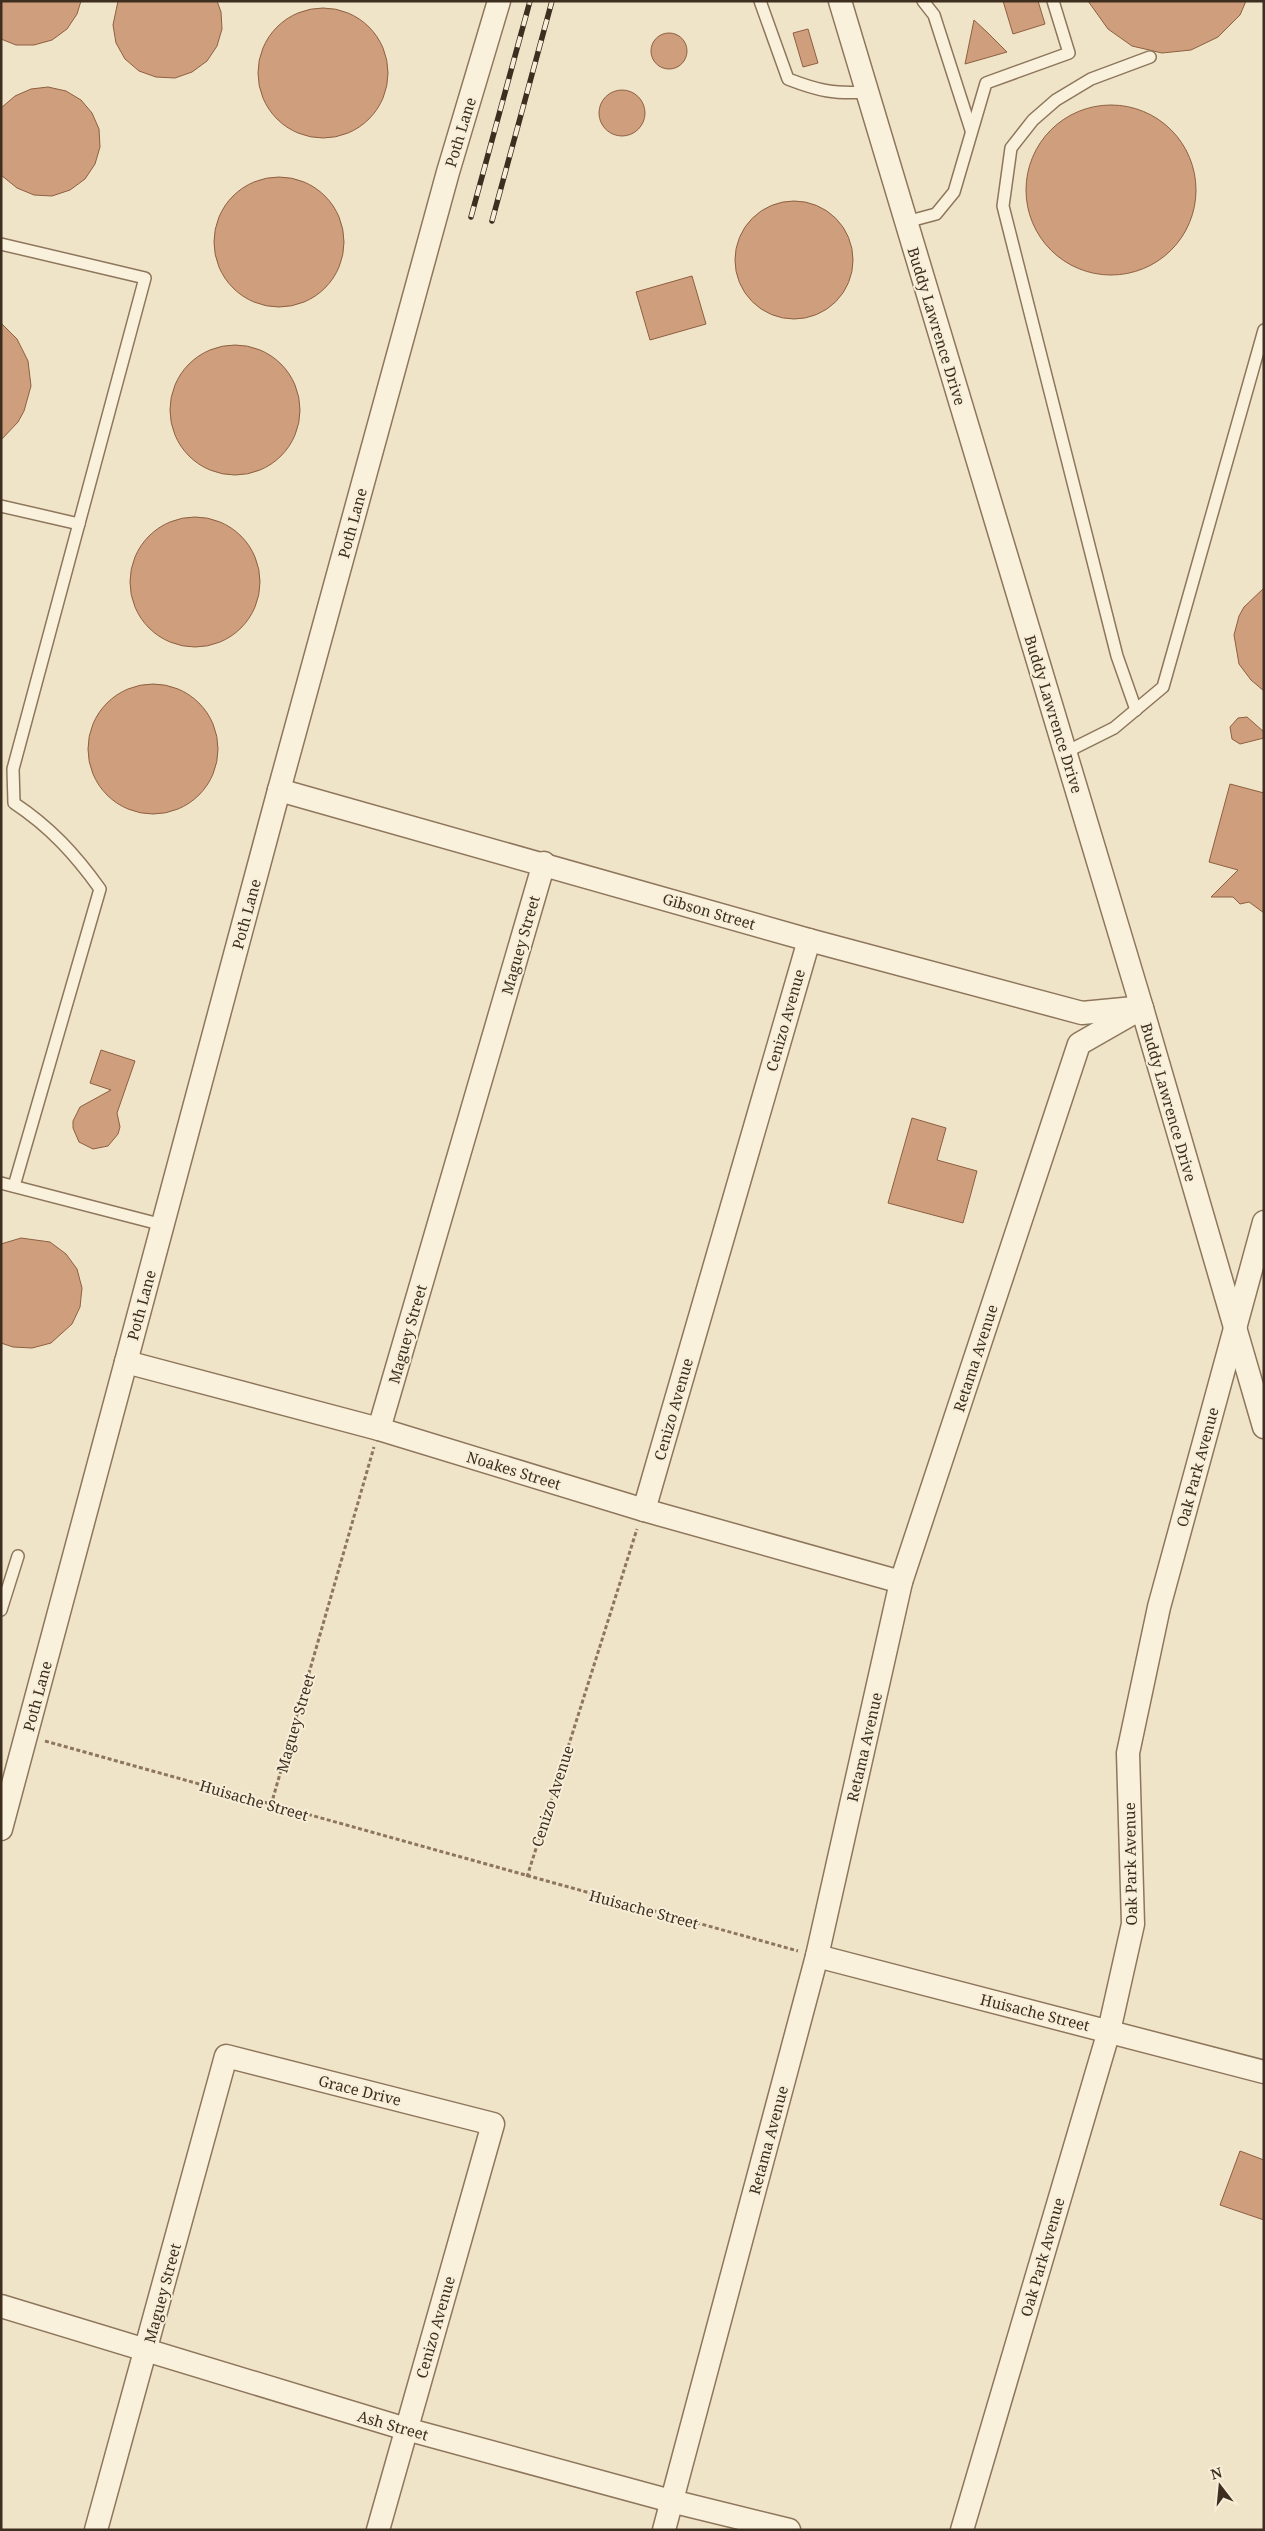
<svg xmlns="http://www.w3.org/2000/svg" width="1265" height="2531" viewBox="0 0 1265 2531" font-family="'Noto Serif',serif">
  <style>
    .building { fill: #cf9f7d; stroke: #8d5f41 }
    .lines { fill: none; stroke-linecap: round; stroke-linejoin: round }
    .lane-casing { stroke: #8d765c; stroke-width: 14 }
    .street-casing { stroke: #8d765c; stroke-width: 25 }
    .path { stroke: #8d765c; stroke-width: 3; stroke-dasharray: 4 2.5; stroke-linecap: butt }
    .lane { stroke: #faf1dc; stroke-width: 11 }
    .street { stroke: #faf1dc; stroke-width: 22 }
    .rail-casing { stroke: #3d2e20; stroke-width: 5.5 }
    .rail { stroke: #f7eed8; stroke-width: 4; stroke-dasharray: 11; stroke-linecap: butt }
    .labels { text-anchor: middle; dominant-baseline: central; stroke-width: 4; stroke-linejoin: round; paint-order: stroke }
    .street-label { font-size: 15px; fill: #3d2e20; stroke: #f7eed8 }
  </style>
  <rect width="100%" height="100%" fill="#f0e4c8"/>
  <g class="building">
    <path d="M1,1H81L77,14L67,29L52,40L34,45H16L1,39Z"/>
    <path d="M118,1H217L221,12L222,29L217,46L207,61L192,72L175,78L156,77L139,71L125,59L116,43L113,25Z"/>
    <path d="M1003,1H1038L1045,24L1013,34Z"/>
    <path d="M1088,1H1246L1240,15L1218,37L1191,50L1162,53L1132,46L1108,29Z"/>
    <circle cx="323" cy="73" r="65"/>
    <path d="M974,20L988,33L1007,52L965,64Z"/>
    <path d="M808,29L818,63L803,67L793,33Z"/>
    <circle cx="669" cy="51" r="18"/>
    <path d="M48,87L66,91L81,100L92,113L99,129L100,147L95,164L85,179L70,190L52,196L34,195L17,188L1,175V108L15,96L31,89Z"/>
    <circle cx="622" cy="113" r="23"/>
    <circle cx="1111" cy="190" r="85"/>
    <circle cx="279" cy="242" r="65"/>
    <circle cx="794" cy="260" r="59"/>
    <path d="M692,276L706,324L650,340L636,292Z"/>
    <path d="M1,323L17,339L28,361L31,386L24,411L18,422L1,440Z"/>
    <circle cx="235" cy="410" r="65"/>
    <circle cx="195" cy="582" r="65"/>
    <path d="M1264,588V691L1251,680L1239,664L1234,635L1239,616L1244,607Z"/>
    <circle cx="153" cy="749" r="65"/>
    <path d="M1247,717L1264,732V738L1240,744L1232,739L1230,727L1238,718Z"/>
    <path d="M1230,784L1264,793V913L1249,902L1240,904L1233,897H1211L1238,870L1209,862Z"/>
    <path d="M101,1050L135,1061L117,1113L120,1127L118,1134L108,1146L93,1149L79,1142L73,1128V1121L80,1107L111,1090L90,1083Z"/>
    <path d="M912,1118L946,1128L937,1160L977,1171L963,1223L888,1203Z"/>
    <path d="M21,1238L50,1242L66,1254L77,1269L82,1288L80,1307L72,1324L51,1343L32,1348L13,1347L1,1343V1244Z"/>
    <path d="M1240,2151L1264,2160V2220L1220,2205Z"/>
  </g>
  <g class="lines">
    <defs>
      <g id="lane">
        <path d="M760,1L788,79C819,91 834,94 867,92"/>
        <path d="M923,1L934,15L971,130"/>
        <path d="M906,222L936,214L954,192L986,83L1069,53L1053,1"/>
        <path d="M1,244L145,278L13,769L14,803C50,827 75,854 100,889L14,1186"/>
        <path d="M1,506L79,524"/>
        <path d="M1136,710L1117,656L1003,206L1011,148L1033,120L1056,100L1091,79L1150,57"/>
        <path d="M1066,752L1114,728L1163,687L1264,330"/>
        <path d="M1,1183L163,1225"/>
        <path d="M1,1610L18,1556"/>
      </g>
      <g id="street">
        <path d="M840,1L1142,1008L1264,1427"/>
        <path d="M279,790L809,940L1082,1013L1134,1008"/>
        <path d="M126,1362L379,1429L644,1510L901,1582"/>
        <path d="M379,1429L544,863"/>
        <path d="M644,1510L809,940"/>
        <path d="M1,1829L279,790L448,172L499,1"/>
        <path d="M817,1956L1264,2072"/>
        <path d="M1,2306L406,2429L671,2501L789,2530"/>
        <path d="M96,2530L226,2056L493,2124L378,2530"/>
        <path d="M664,2530L817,1956L901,1582L1079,1044L1142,1008"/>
        <path d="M962,2530L1109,2031L1133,1924L1128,1753L1159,1607L1264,1222"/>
      </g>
    </defs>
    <use href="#lane" class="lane-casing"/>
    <use href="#street" class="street-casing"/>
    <g class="path">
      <path d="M45,1741L798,1951"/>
      <path d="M271,1805L374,1447"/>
      <path d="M527,1877L637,1529"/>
    </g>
    <use href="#lane" class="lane"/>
    <use href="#street" class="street"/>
    <defs>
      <g id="rail">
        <path d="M471,217L530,1"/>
        <path d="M492,221L552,1"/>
      </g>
    </defs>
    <use href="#rail" class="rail-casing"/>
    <use href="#rail" class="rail"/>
  </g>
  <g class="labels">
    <g class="street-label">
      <text transform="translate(460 132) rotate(-73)">Poth Lane</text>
      <text transform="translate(937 326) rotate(73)">Buddy Lawrence Drive</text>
      <text transform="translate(352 523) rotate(-75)">Poth Lane</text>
      <text transform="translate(1054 714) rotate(73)">Buddy Lawrence Drive</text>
      <text transform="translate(709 911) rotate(16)">Gibson Street</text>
      <text transform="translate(246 914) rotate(-75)">Poth Lane</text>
      <text transform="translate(520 945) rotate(-74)">Maguey Street</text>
      <text transform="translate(785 1020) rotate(-74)">Cenizo Avenue</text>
      <text transform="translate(1169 1102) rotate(74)">Buddy Lawrence Drive</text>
      <text transform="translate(141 1305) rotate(-75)">Poth Lane</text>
      <text transform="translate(407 1334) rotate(-74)">Maguey Street</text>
      <text transform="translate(975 1358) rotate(-72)">Retama Avenue</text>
      <text transform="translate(673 1409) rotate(-74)">Cenizo Avenue</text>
      <text transform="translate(1197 1467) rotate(-75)">Oak Park Avenue</text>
      <text transform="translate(514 1470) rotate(17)">Noakes Street</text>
      <text transform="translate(37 1696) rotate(-75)">Poth Lane</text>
      <text transform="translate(295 1723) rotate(-74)">Maguey Street</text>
      <text transform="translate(864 1747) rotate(-77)">Retama Avenue</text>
      <text transform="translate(552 1796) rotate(-72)">Cenizo Avenue</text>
      <text transform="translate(254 1800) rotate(16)">Huisache Street</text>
      <text transform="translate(1130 1864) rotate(-91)">Oak Park Avenue</text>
      <text transform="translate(644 1909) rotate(15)">Huisache Street</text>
      <text transform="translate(1035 2012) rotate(14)">Huisache Street</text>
      <text transform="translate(360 2090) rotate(14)">Grace Drive</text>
      <text transform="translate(768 2140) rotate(-75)">Retama Avenue</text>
      <text transform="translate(1042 2257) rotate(-74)">Oak Park Avenue</text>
      <text transform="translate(162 2293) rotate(-75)">Maguey Street</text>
      <text transform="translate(435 2327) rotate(-74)">Cenizo Avenue</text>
      <text transform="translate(393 2425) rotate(16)">Ash Street</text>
    </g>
  </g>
  <rect width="1265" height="2531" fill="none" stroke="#3d2e20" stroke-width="5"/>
  <g transform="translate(1220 2486) rotate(344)" stroke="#f7eed8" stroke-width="4" paint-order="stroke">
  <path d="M0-4L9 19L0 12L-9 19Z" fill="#3d2e20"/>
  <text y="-8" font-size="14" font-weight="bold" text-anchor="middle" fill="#3d2e20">N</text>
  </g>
</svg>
